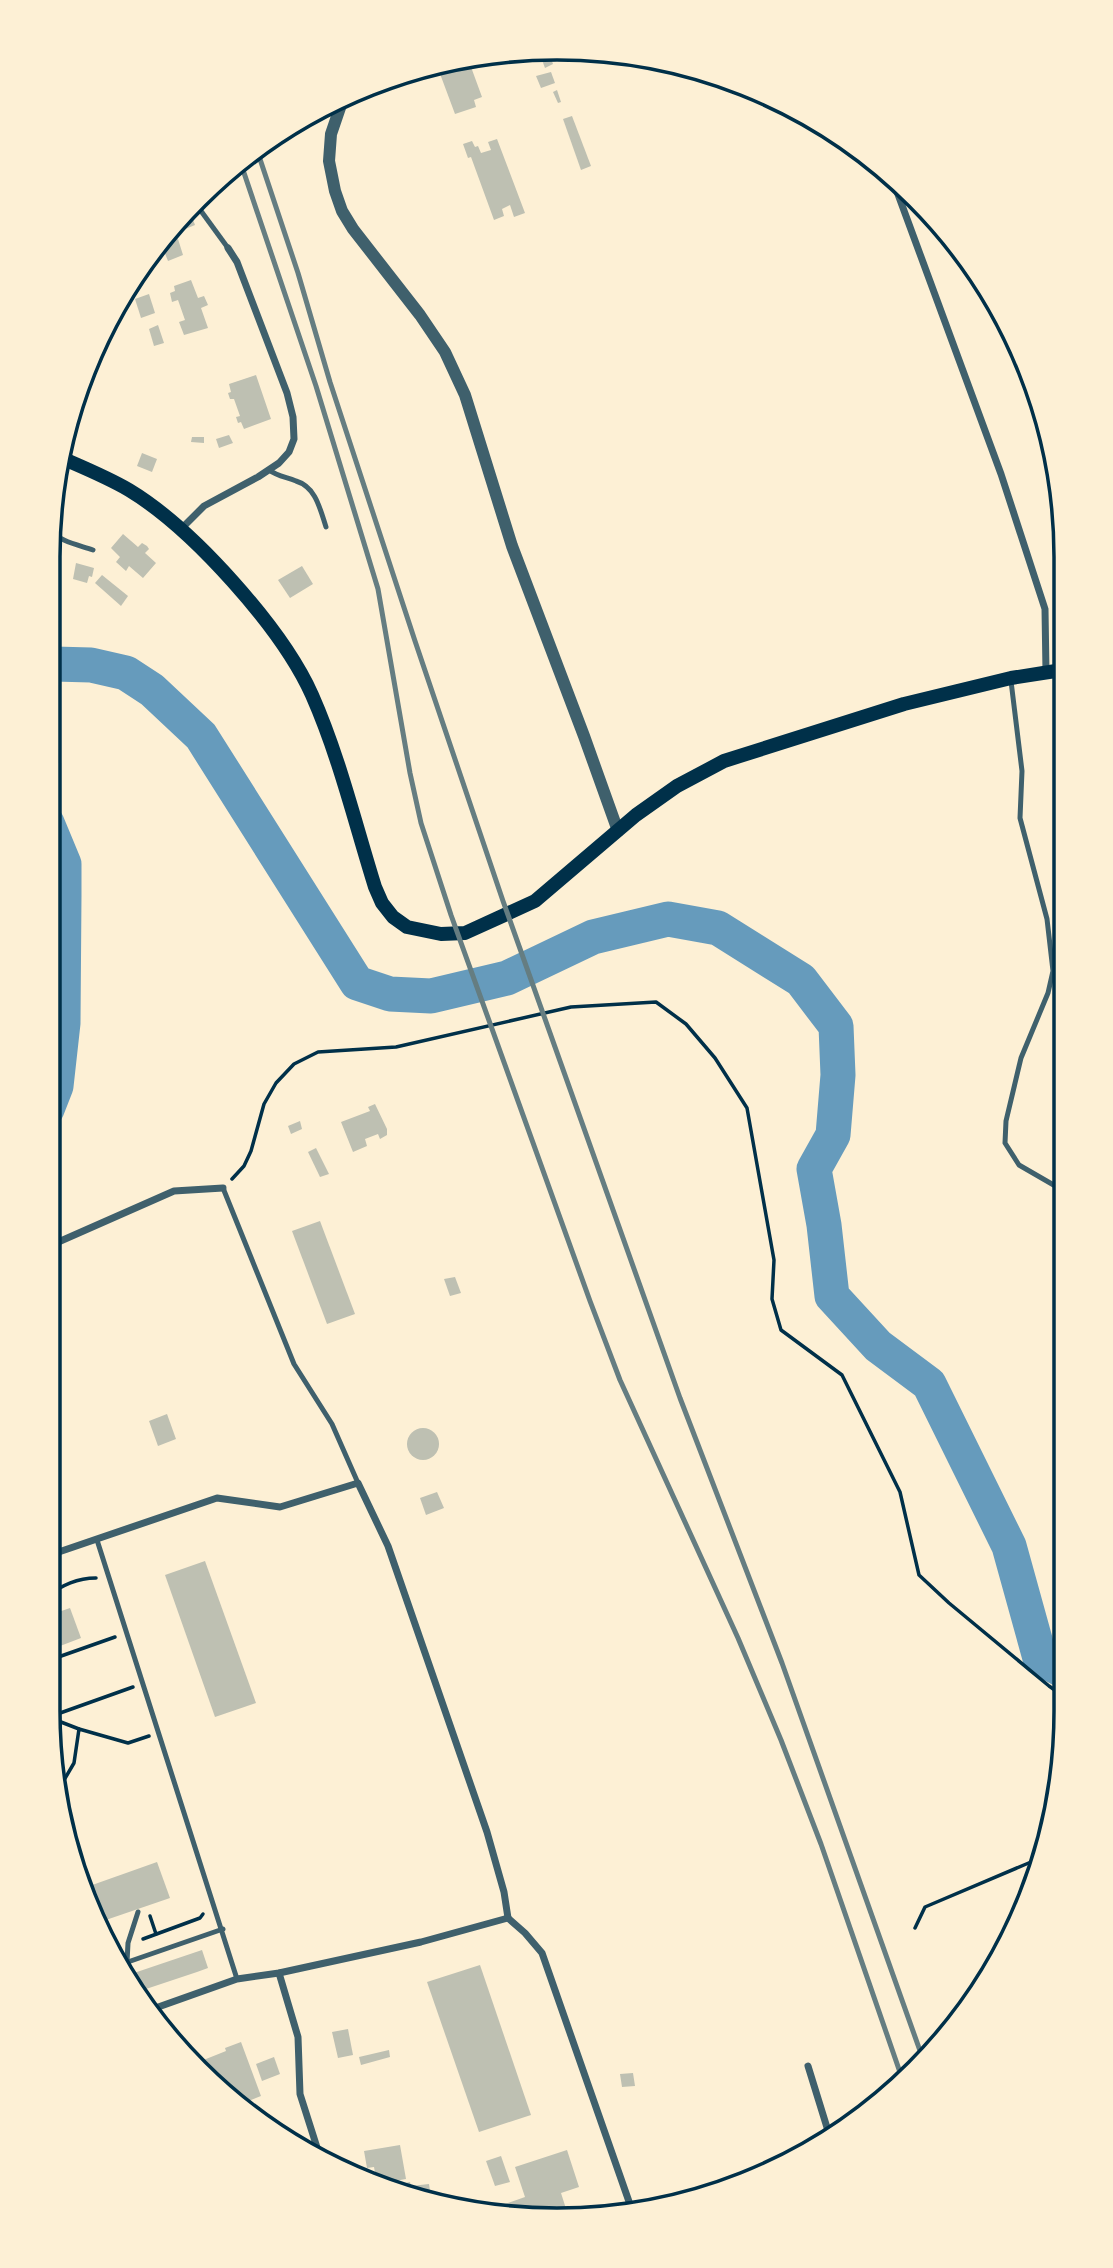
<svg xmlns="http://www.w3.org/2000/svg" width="1113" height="2268" viewBox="0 0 1113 2268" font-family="'Varela Round',sans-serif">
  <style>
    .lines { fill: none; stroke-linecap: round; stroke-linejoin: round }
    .river { stroke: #669bbc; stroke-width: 35 }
    .building { fill: #bec0b2 }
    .path { stroke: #003049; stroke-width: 3.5 }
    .service { stroke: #3f606c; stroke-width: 5 }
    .minor { stroke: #3f606c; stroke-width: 7 }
    .tertiary { stroke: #3f606c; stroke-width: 12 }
    .secondary { stroke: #003049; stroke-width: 14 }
    .rail { stroke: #657d81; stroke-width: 5 }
    .rim { fill: none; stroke: #003049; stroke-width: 3.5 }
  </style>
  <rect width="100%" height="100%" fill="#fdf0d5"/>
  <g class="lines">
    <g class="river">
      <path d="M47,665L54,664L91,665L126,673L152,690L201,736L357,983L390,994L431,996L507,978L593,937L668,919L718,928L801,980L836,1026L838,1075L833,1135L814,1169L824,1225L832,1296L878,1346L929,1384L1009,1546L1040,1658L1066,1672"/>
      <path d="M47,1109L56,1086L63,1023L64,895V864L47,823"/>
    </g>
  </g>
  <g class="building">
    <path d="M547,48L553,64L545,68L538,49Z"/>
    <path d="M467,56L482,97L474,100L476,107L455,114L436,63Z"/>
    <path d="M551,72L555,83L541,88L536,76Z"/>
    <path d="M557,90L561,102L558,103L553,92Z"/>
    <path d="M572,116L591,166L581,170L563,119Z"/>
    <path d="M497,139L525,213L514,217L510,205L502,209L504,216L494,220L471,157L468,158L463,144L472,141L475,147L478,146L481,153L491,150L488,142Z"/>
    <path d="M188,207L195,225L161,239Z"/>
    <path d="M178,239L183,255L168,261L162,246Z"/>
    <path d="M191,280L198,298L204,296L208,305L201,308L208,328L184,335L179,322L185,320L178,300L172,302L170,293L175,291L174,286Z"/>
    <path d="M149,294L155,313L141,318L135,299Z"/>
    <path d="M158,325L164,343L154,346L149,329Z"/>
    <path d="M256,375L271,419L244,429L241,422L238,423L236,417L240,416L234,399H230L228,393L231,392L229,384Z"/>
    <path d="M229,435L233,443L219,448L216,439Z"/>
    <path d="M192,437H204V443L191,442Z"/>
    <path d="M142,453L157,459L152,472L137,466Z"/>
    <path d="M123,534L138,547L142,543L147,546L149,549L145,553L156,563L143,578L129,566L126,571L116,562L120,557L111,548Z"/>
    <path d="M76,563L94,568L92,577L89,576L87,583L73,579Z"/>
    <path d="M302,566L313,584L290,598L278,580Z"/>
    <path d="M102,575L128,596L121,606L95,583Z"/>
    <path d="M375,1104L387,1129V1135L380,1139L378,1134L365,1139L367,1146L353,1152L341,1122L370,1111L368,1107Z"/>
    <path d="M300,1121L302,1129L291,1134L288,1126Z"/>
    <path d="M316,1148L329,1174L320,1177L308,1152Z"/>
    <path d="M320,1221L355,1314L327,1324L292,1231Z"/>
    <path d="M455,1277L461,1293L450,1296L444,1279Z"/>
    <path d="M167,1414L176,1439L158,1446L149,1421Z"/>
    <circle cx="423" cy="1444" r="16"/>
    <path d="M437,1492L444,1508L426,1515L420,1498Z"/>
    <path d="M205,1561L256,1703L215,1717L165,1575Z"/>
    <path d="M70,1608L81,1638L47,1651V1616Z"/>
    <path d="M157,1862L170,1898L100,1922L81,1889Z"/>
    <path d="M202,1950L208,1968L197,1972L137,1992L128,1975Z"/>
    <path d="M480,1965L531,2115L479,2132L427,1982Z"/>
    <path d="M348,2029L353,2055L338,2058L332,2032Z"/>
    <path d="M183,2041L187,2049L183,2050L176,2044Z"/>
    <path d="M241,2042L261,2096L241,2104L196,2063L226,2051L225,2048Z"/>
    <path d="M389,2050L390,2057L361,2065L359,2057Z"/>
    <path d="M274,2057L280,2074L262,2081L256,2064Z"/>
    <path d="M633,2073L635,2086L622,2087L620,2074Z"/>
    <path d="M400,2145L406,2179L377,2184L374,2167L367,2168L364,2151Z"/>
    <path d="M567,2150L579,2187L561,2193L568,2215L483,2212L525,2197L515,2167Z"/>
    <path d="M501,2156L510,2182L495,2186L486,2161Z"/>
    <path d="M410,2182L411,2186L429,2184L431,2198H434L435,2203L412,2197V2192H396L395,2185Z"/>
  </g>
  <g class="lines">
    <g class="path">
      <path d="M232,1179L244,1166L251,1151L264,1104L276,1083L294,1064L318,1052L396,1047L571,1007L656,1002L686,1024L715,1058L747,1108L774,1260L772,1299L781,1330L842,1375L900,1492L919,1575L949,1603L1049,1686L1066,1698"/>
      <path d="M47,1596C63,1585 77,1578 96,1578"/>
      <path d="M47,1661L115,1637"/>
      <path d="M48,1717L79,1729"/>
      <path d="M49,1717L133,1687"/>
      <path d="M60,1787L74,1763L79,1729L128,1743L149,1736"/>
      <path d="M150,1916L156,1934"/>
      <path d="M915,1928L925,1907L1031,1862L1043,1852"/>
      <path d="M143,1939L200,1918L203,1914"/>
    </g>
    <g class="service">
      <path d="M193,200L228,248"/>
      <path d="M269,470C277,476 286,477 296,481C316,487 320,509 326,527"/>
      <path d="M55,478L63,462"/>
      <path d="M50,529C59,542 79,545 93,550"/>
      <path d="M1011,681L1022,771L1020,818L1047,919L1053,971L1048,993L1021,1058L1006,1121L1005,1143L1019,1165L1064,1191"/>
      <path d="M223,1188L294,1364L332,1424L358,1483"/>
      <path d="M97,1540L237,1979"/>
      <path d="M127,1962L128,1943L138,1912"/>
      <path d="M122,1964L223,1929"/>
    </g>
    <g class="minor">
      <path d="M892,178L1001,474L1045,609L1046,672"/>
      <path d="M181,529L204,506L258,477L279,463L289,452L294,439L293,417L287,393L237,262L228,248"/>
      <path d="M47,1247L174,1191L223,1188"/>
      <path d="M47,1556L217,1498L280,1507L358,1483L388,1546L487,1832L504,1892L508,1918"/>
      <path d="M508,1918L525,1933L542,1953L633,2213"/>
      <path d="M279,1973L298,2037L300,2094L321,2160"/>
      <path d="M147,2011L237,1979L279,1973L421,1942L508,1918"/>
      <path d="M808,2066L829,2134"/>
    </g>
    <path class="tertiary" d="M344,96L331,134L329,161L335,191L342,211L353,229L420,315L445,352L465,395L512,546L584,736L618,831"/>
    <path class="secondary" d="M57,456C82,467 107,477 129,490C192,528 282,628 312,695C339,756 355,823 375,887L382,903L393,917L407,927L441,934L465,933L535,901L636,815L677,786L724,761L904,704L1011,678L1062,670"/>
    <g class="rail">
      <path d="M256,147L298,273L330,382L415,641L503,901L680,1398L782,1663L924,2062"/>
      <path d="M240,161L316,386L378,589L410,773L421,823L451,915L590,1301L620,1380L738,1638L781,1740L821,1844L903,2081"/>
    </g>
  </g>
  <path d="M0 0H1113V2268H0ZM557 60H557A497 497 0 0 1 1054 557V1711A497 497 0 0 1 557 2208H557A497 497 0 0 1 60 1711V557A497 497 0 0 1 557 60Z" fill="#fdf0d5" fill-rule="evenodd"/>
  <path class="rim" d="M557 60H557A497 497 0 0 1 1054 557V1711A497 497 0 0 1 557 2208H557A497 497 0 0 1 60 1711V557A497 497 0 0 1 557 60Z"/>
</svg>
